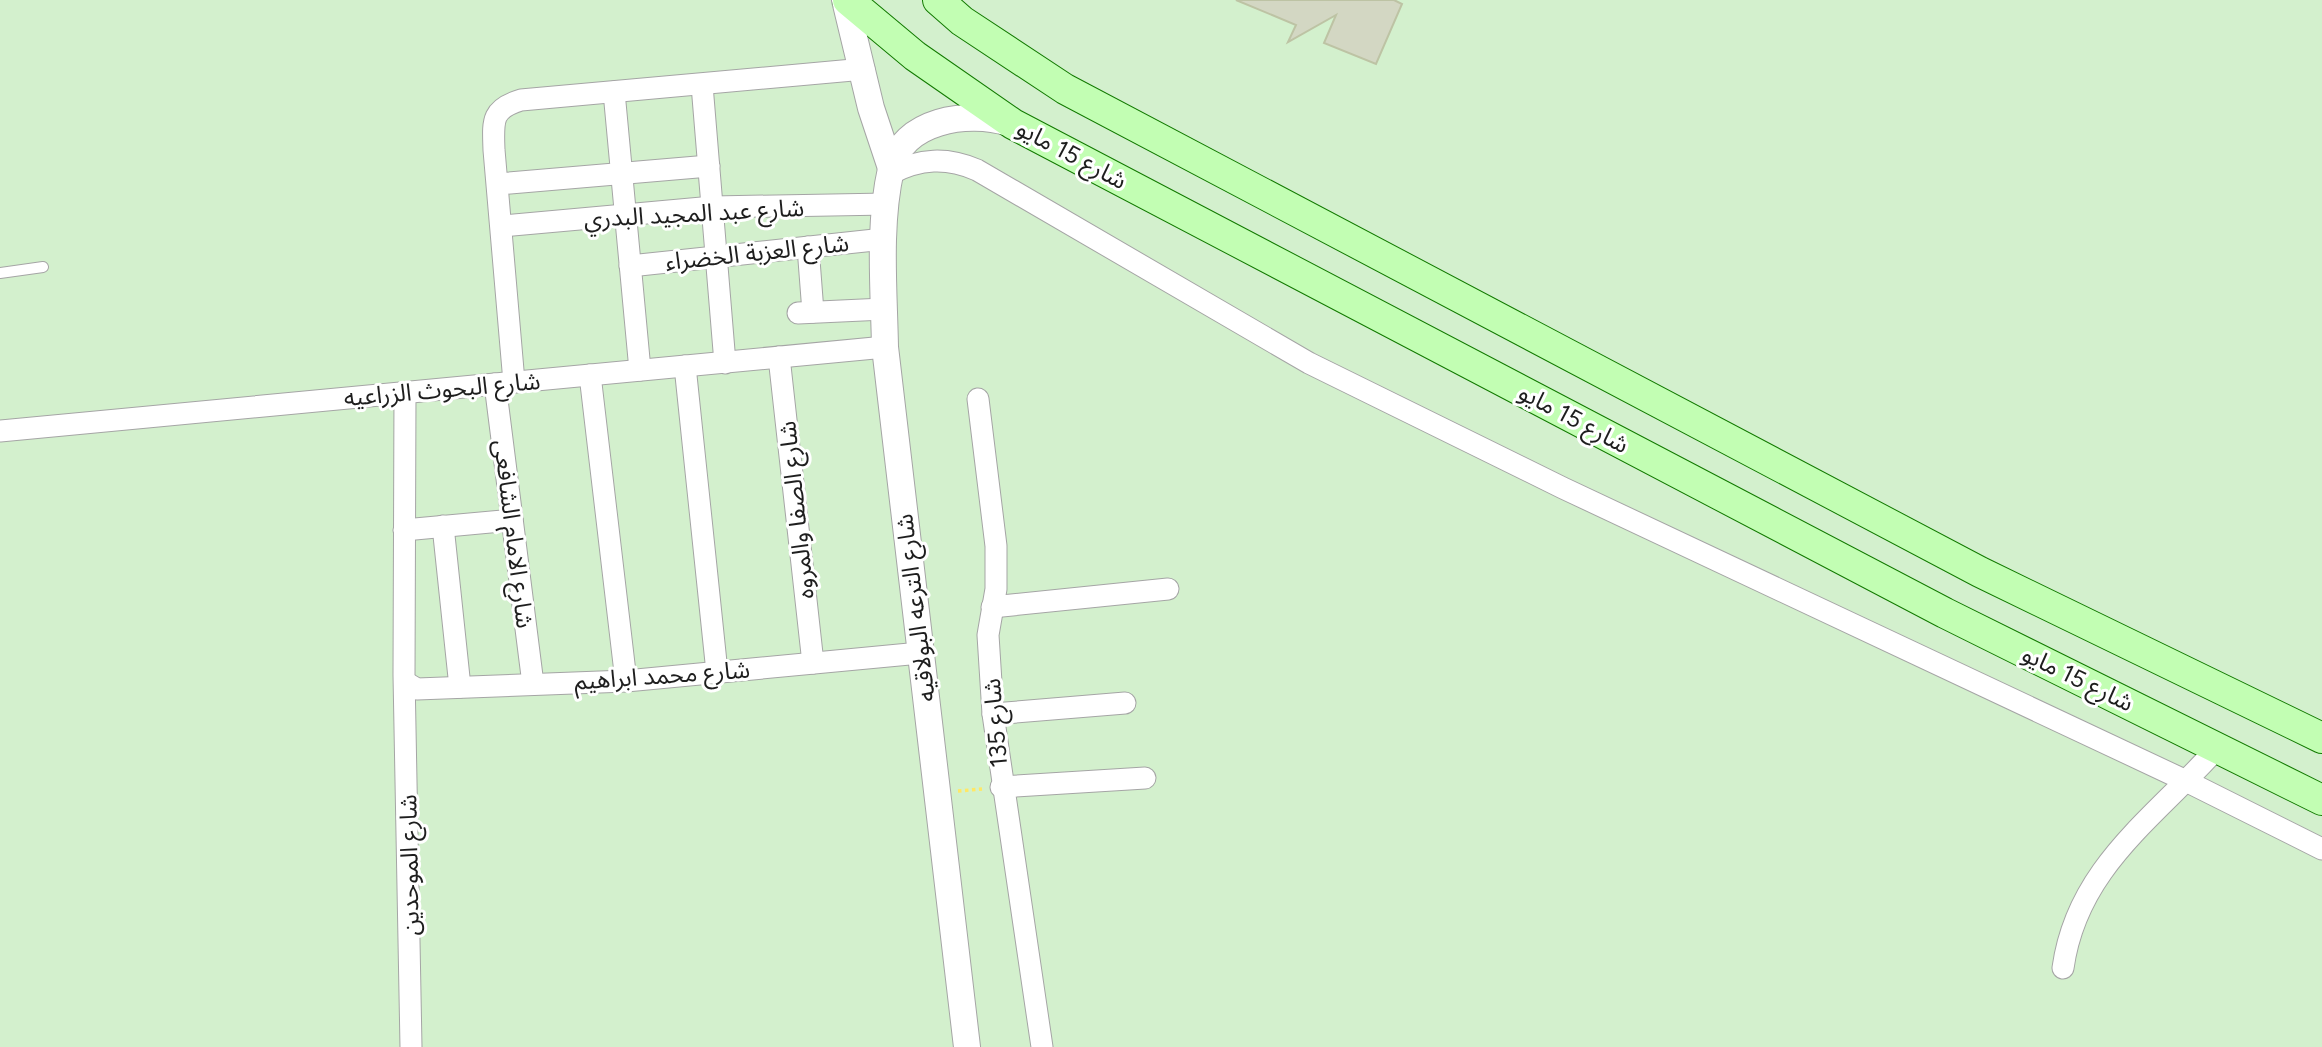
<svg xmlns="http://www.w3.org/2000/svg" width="2322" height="1047" viewBox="0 0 2322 1047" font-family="Figtree,'Noto Sans Arabic',sans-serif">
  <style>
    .farmland { fill: #d3f0cd }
    .building { fill: #d3d7c3; stroke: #bdc3a4; stroke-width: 2 }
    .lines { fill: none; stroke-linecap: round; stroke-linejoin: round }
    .service-casing { stroke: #a5a5a5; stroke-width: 12 }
    .minor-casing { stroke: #a5a5a5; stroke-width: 23 }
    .tertiary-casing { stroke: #a5a5a5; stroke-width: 28 }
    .secondary-casing { stroke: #127a00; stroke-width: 32 }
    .path { stroke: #ffe865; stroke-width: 3.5; stroke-dasharray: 3.5 3.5; stroke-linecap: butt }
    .service { stroke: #fff; stroke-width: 10 }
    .minor { stroke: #fff; stroke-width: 21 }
    .tertiary { stroke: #fff; stroke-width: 26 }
    .secondary { stroke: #c2feb3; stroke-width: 30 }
    .labels { text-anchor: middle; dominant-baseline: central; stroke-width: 6; stroke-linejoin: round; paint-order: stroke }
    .street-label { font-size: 24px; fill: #1e1e1e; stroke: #fff }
  </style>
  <rect width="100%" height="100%" fill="#ebf0e3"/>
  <rect class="farmland" x="0" y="0" width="2322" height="1047"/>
  <path class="building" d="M1236,0H1394L1402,4L1376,64L1324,43L1336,15L1288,42L1296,25Z"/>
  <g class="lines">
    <defs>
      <path id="service" d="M0,273L43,267"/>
      <g id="minor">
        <path d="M702,85L725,363"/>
        <path d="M614,92L640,370"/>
        <path d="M890,174C920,158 947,157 977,170L1309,363L1563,488L2184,780L2322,849"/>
        <path d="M498,184L709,166"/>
        <path d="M502,226L713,207L887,204"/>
        <path d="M808,247L813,312"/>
        <path d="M630,266L884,239"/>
        <path d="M798,313L884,309"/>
        <path d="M779,357L813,663"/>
        <path d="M685,366L717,672"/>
        <path d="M590,375L626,681"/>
        <path d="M514,382L494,150C493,121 491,109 521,100L864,69"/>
        <path d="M495,384L533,684"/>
        <path d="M405,393L404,675L411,1047"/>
        <path d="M978,399L996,546V589L988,635L993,714L1042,1047"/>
        <path d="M0,431L885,347"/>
        <path d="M443,526L460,687"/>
        <path d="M404,530L512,520"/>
        <path d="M992,607L1168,589"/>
        <path d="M407,683L417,689L626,681L920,653"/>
        <path d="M993,714L1125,703"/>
        <path d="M1001,787L1145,778"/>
        <path d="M2063,968C2077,867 2155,818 2218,747"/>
      </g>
      <g id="tertiary">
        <path d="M845,0L871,108L891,168"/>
        <path d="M967,1047L885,347C884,290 878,226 891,169C902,120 968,110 1009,123"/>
      </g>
      <g id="secondary">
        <path d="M848,0L915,56L1013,124L1945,613L2322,800"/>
        <path d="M938,0L962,21L1065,89L1980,572L2322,738"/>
      </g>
    </defs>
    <use href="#service" class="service-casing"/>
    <use href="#minor" class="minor-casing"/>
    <use href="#tertiary" class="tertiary-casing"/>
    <use href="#secondary" class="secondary-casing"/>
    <path class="path" d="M958,791L982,789"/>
    <use href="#service" class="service"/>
    <use href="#minor" class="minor"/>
    <use href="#tertiary" class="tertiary"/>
    <use href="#secondary" class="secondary"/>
  </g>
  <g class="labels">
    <g class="street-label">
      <text transform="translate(1072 154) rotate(28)">شارع 15 مايو</text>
      <text transform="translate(694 213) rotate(-3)">شارع عبد المجيد البدري</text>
      <text transform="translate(757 252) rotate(-6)">شارع العزبة الخضراء</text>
      <text transform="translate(442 389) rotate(-5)">شارع البحوث الزراعيه</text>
      <text transform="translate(1574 418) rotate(28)">شارع 15 مايو</text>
      <text transform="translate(796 510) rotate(-96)">شارع الصفا والمروه</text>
      <text transform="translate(514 534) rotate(83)">شارع الامام الشافعى</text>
      <text transform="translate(915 608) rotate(-97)">شارع الترعه البولاقيه</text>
      <text transform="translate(662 675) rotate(-4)">شارع محمد ابراهيم</text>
      <text transform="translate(2078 678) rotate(26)">شارع 15 مايو</text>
      <text transform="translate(995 723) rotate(-95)">شارع 135</text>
      <text transform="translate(409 865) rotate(-91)">شارع الموحدين</text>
    </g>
  </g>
</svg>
